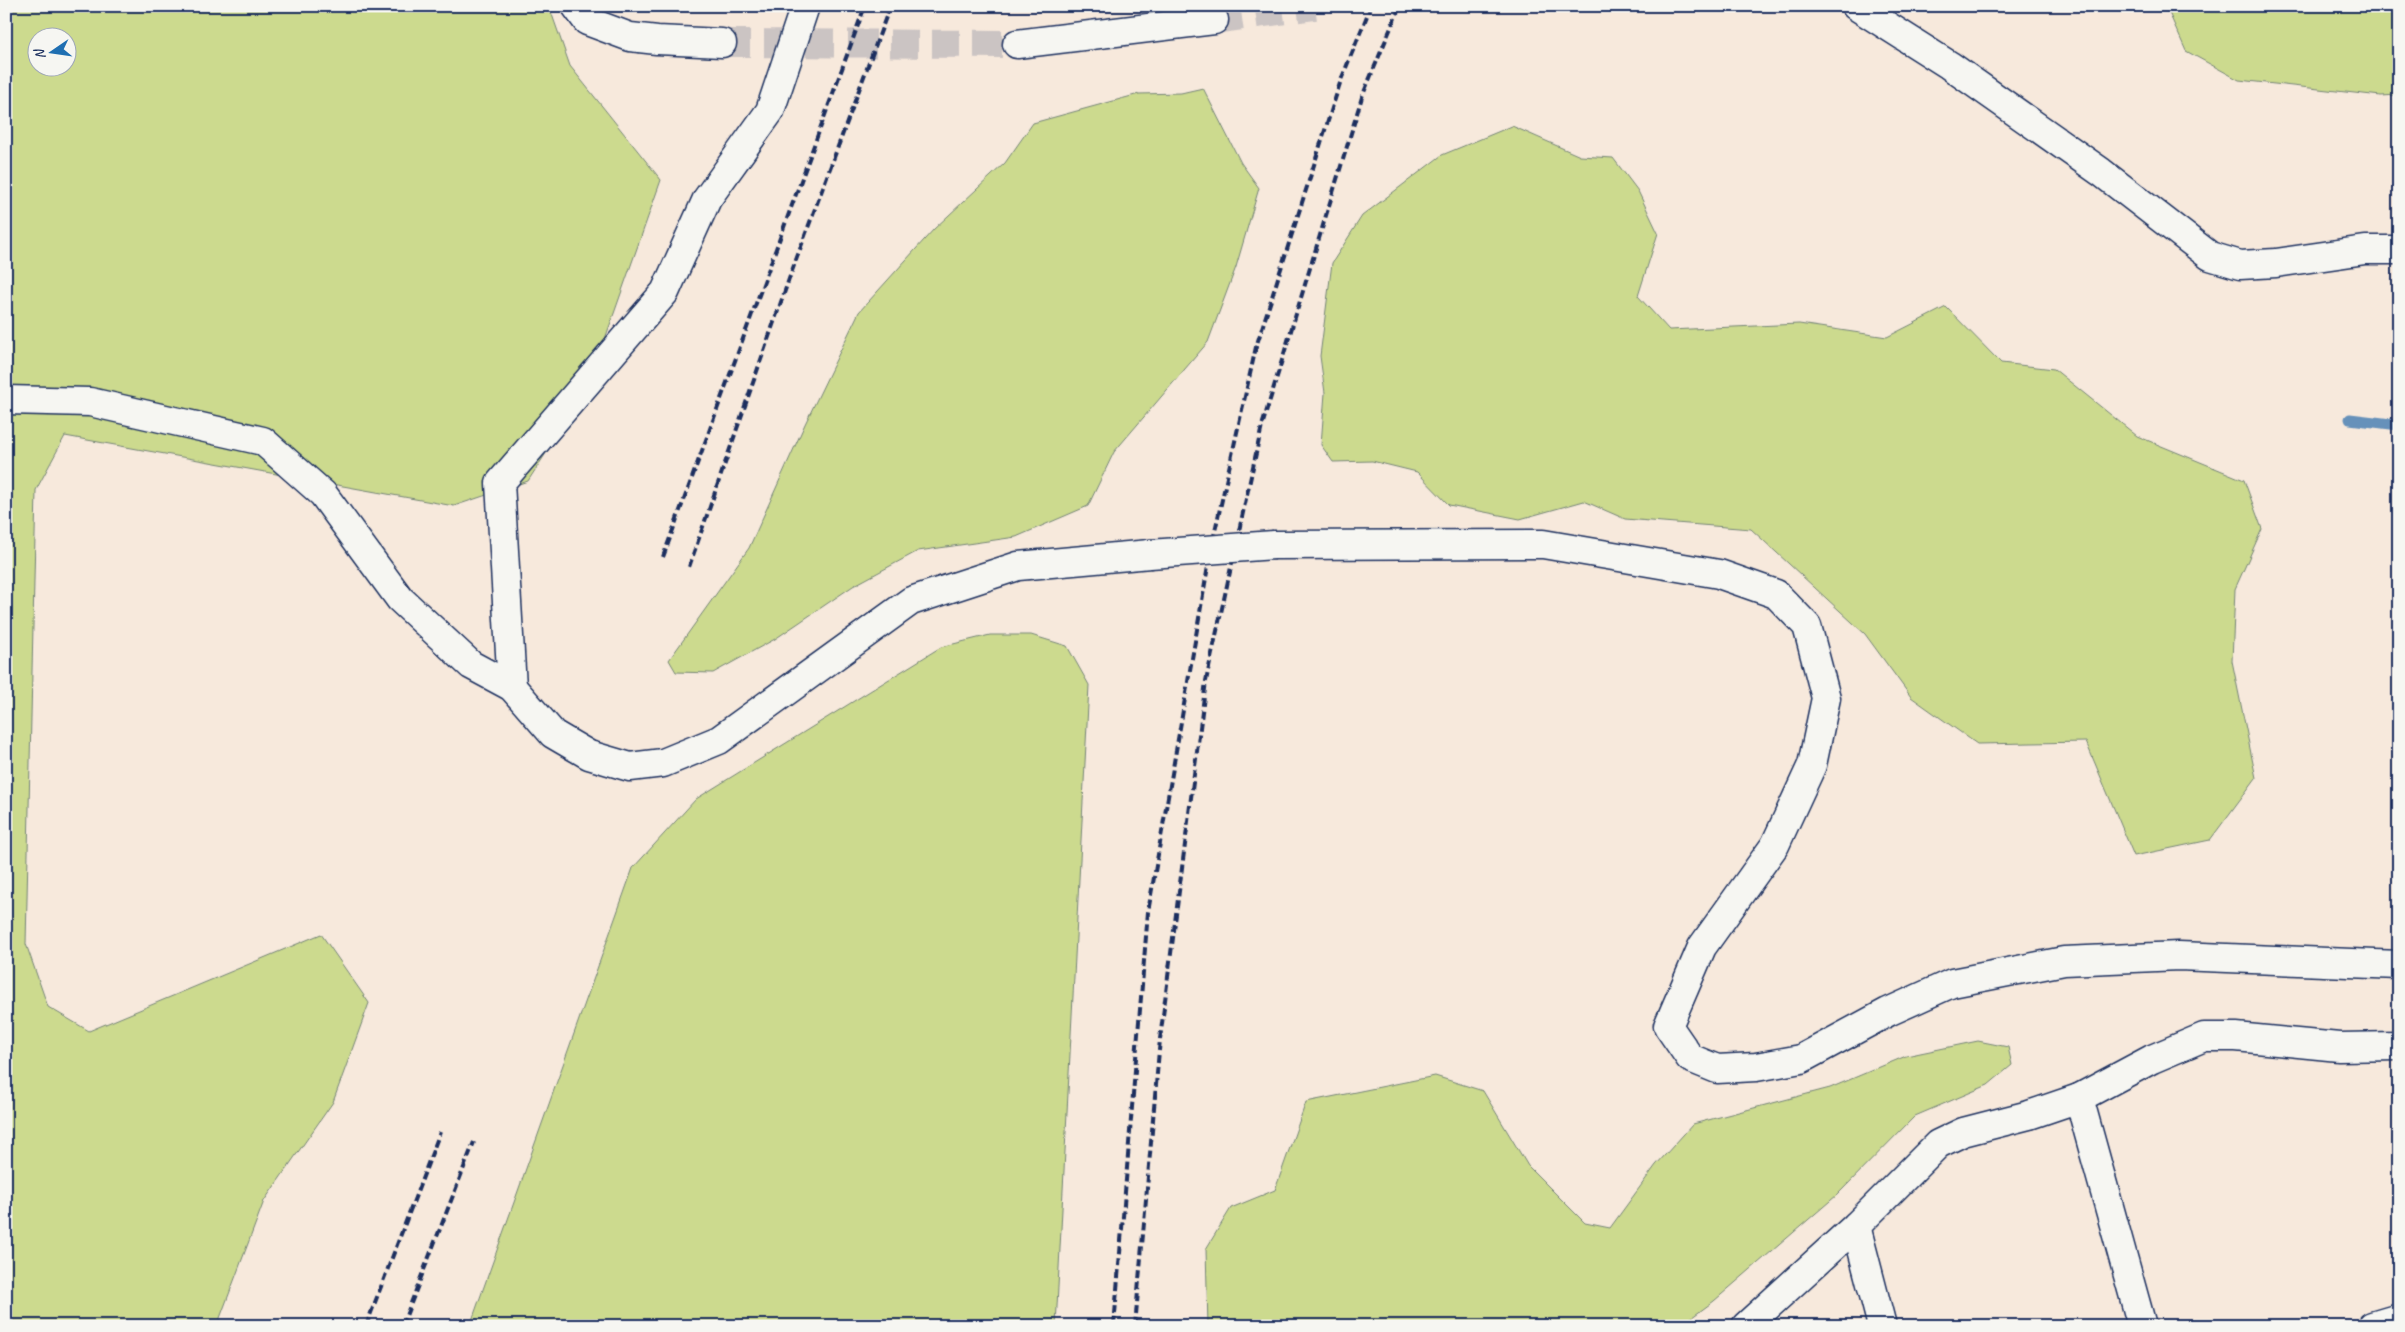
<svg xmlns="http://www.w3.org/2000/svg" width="2405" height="1332" viewBox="0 0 2405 1332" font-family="Caveat,sans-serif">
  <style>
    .green { fill: #ccda8e; stroke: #748476; fill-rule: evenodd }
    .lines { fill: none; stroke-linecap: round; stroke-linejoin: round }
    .stream { stroke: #6691ba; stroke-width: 11 }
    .minor-tunnel { stroke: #cbc4c3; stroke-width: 28; stroke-dasharray: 28 14; stroke-linecap: butt }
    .minor-casing { stroke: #1b2f5e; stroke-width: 31 }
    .minor { stroke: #f6f6f2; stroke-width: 28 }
    .rail { stroke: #1b2f5e; stroke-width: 4; stroke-dasharray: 8 4; stroke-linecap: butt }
    .minor-bridge-casing { stroke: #1b2f5e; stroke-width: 31; stroke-linecap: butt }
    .minor-bridge { stroke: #f6f6f2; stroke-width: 28 }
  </style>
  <rect width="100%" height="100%" fill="#f7e9dc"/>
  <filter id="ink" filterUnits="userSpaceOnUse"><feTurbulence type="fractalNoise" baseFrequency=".02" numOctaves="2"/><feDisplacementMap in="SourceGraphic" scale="10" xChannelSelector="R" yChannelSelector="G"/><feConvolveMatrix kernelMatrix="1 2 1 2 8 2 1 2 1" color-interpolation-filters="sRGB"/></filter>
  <g filter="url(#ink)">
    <g class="green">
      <path d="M6,6H549L570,66L661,180L587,390L528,481L454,506L65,436L36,490L26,944L48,1007L89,1031L321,934L369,1003L333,1102L264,1201L217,1326H6ZM38,38H68V68H38Z"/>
      <path d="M2166,6H2399V95L2381,96L2239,80L2186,51Z"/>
      <path d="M1203,88L1241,163L1259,188L1236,267L1208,342L1114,452L1088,506L1016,537L918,551L853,586L775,639L713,673L676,672L669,660L749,548L805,424L859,312L934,229L1005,163L1033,123L1139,94L1181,93Z"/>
      <path d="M1512,126L1580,156L1613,158L1638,191L1658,233L1638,296L1669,330L1799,324L1887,337L1946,307L2001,363L2054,369L2137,436L2244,480L2262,529L2235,589L2232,661L2256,778L2210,840L2134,856L2086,742L1977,744L1911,697L1865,634L1751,529L1625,519L1584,501L1520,519L1449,505L1417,472L1372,461L1333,462L1321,445L1325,393L1320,356L1332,263L1362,216L1442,155Z"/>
      <path d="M990,635H1031L1067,646L1089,685L1056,1326H470L633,868L696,799L941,647Z"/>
      <path d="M1978,1041L2008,1047L2012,1065L1988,1085L1915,1116L1837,1195L1714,1301L1680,1326H1208L1206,1249L1231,1208L1275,1190L1306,1102L1435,1076L1483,1091L1528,1166L1585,1223L1610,1228L1656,1165L1693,1124L1830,1088L1906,1056Z"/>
    </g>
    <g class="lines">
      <path class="stream" d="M2350,419L2399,425"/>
      <g class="minor-tunnel">
        <path d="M1214,20L1315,6"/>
        <path d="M722,43L1017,44"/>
      </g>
      <defs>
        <g id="minor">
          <path d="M576,6L587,21L630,37L657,40L722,43"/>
          <path d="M1856,6L1949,65L2101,172L2210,256L2240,265L2276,263L2365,250H2399"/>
          <path d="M1017,44L1214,20"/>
          <path d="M6,400L90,402L263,441L323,494L400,599L471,665L512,687L553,734L589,755L630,767L663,763L719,740L911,601L1018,566L1150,554"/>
          <path d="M1274,545L1543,544L1719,574L1776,594L1807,626L1826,698L1812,765L1775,845L1702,947L1668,1026L1690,1058L1717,1069L1756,1067L1801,1059L1888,1012L1952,983L2064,961L2179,956L2399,965"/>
          <path d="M512,687L500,483L665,292L707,199L770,111L805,6"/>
          <path d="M2079,1098L2142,1326"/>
          <path d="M1856,1226L1882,1326"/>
          <path d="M1746,1326L1856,1226L1938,1144L1963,1132L2029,1115L2079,1098L2152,1059L2204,1037H2236L2339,1047L2399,1046"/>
          <path d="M2372,1326L2399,1318"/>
        </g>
      </defs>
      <use href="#minor" class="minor-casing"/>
      <use href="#minor" class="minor"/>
      <g class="rail">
        <path d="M663,557L865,6"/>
        <path d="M689,567L789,279L890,6"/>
        <path d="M366,1326L440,1132"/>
        <path d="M402,1326L474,1142"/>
        <path d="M1114,1326L1148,912L1211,549L1256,347L1341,80L1371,6"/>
        <path d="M1135,1326L1160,1039L1206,681L1262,426L1362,97L1400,6"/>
      </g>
      <defs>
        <path id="minor-bridge" d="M1150,554L1274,545"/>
      </defs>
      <use href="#minor-bridge" class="minor-bridge-casing"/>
      <use href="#minor-bridge" class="minor-bridge"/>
    </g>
  </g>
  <rect width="2405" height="1332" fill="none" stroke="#f6f6f2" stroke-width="25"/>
  <rect x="12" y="12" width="2380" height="1307" fill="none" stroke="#1b2f5e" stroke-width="2" filter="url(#ink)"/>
  <g transform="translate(52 52) rotate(257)"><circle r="24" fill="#f6f6f2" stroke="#9ea6b7"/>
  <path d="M0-4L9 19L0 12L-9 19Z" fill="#1f6fb2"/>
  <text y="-8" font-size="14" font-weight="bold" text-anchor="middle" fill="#1b2f5e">N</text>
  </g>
</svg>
